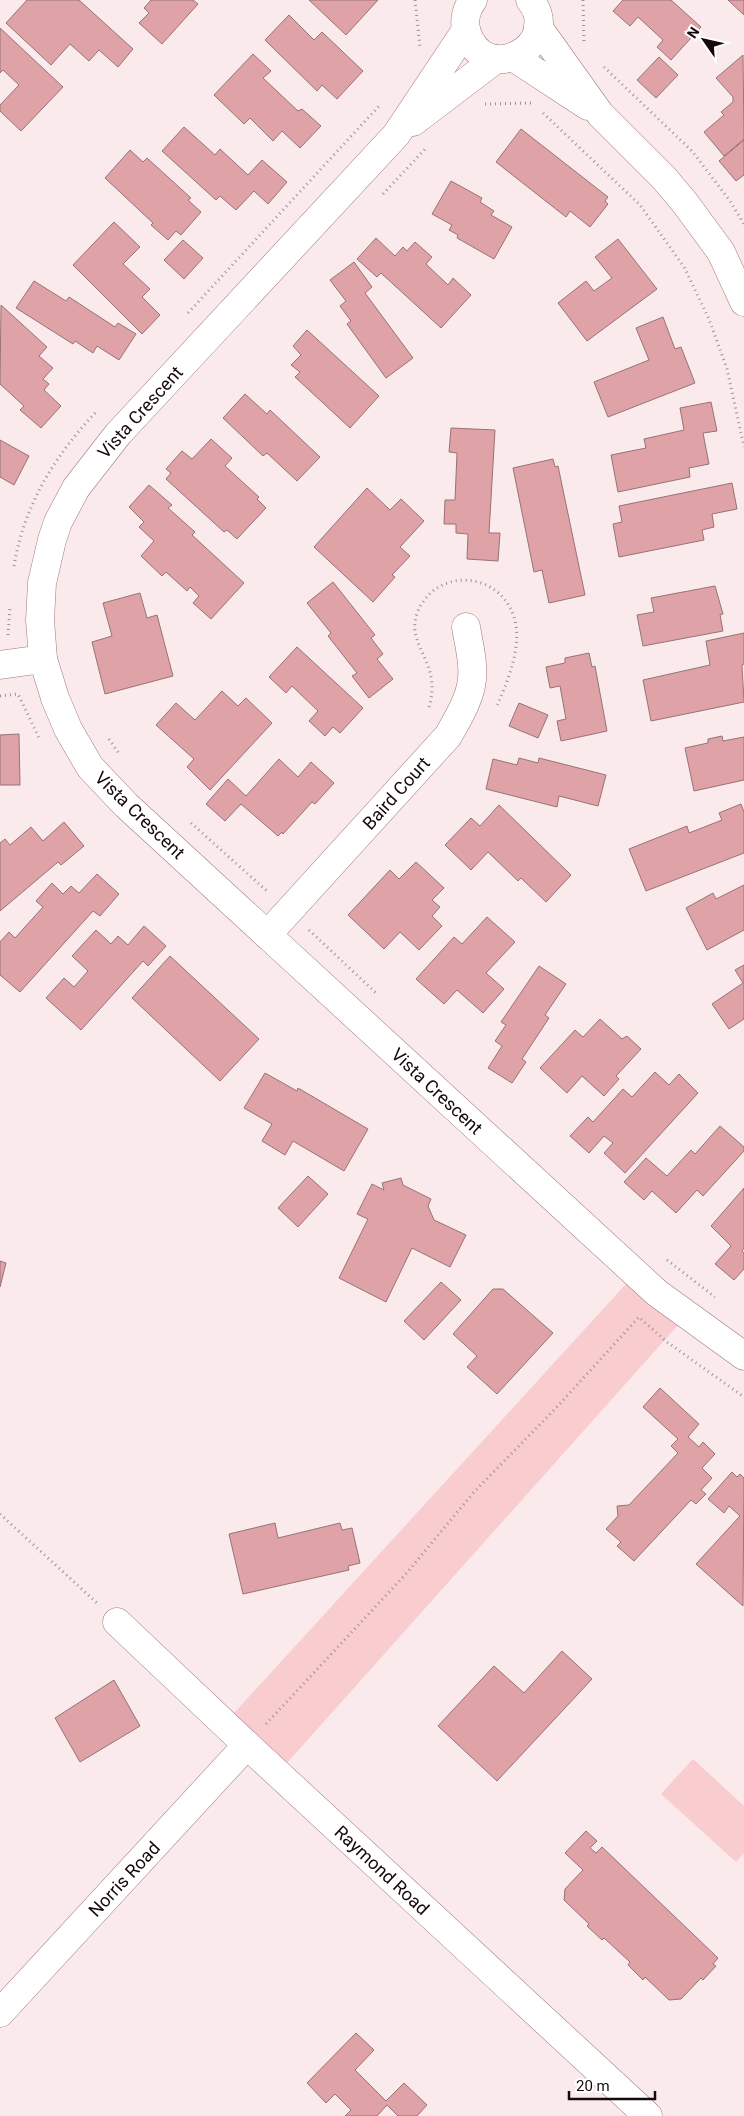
<svg xmlns="http://www.w3.org/2000/svg" width="744" height="2116" viewBox="0 0 744 2116" font-family="Roboto,sans-serif">
  <style>
    .green { fill: #f9cccf }
    .building { fill: #dea2a7; stroke: #977376 }
    .lines { fill: none; stroke-linecap: round; stroke-linejoin: round }
    .street-casing { stroke: #9f7a7d; stroke-width: 29 }
    .path { stroke: #9f9091; stroke-width: 3; stroke-dasharray: 1 4; stroke-linecap: butt }
    .street { stroke: #fff; stroke-width: 28 }
    .labels { text-anchor: middle; dominant-baseline: central; stroke-width: 5; stroke-linejoin: round; paint-order: stroke }
    .street-label { font-size: 18px; fill: #16090a; stroke: #fff }
  </style>
  <rect width="100%" height="100%" fill="#faeaeb"/>
  <g class="green">
    <path d="M636,1273L687,1315L278,1773L225,1723Z"/>
    <path d="M693,1759L744,1806V1853L736,1862L661,1794Z"/>
  </g>
  <g class="building">
    <path d="M27,0H79L133,49L118,67L99,50L89,61L70,44L51,65L6,23Z"/>
    <path d="M151,0H193L198,4L162,44L139,23L149,13L144,8Z"/>
    <path d="M309,0H378L346,35Z"/>
    <path d="M623,0H671L701,27L671,60L657,47L663,40L638,17L630,26L613,11Z"/>
    <path d="M728,0H744V15Z"/>
    <path d="M289,15L314,40L322,32L363,71L337,99L322,85L317,91L265,40Z"/>
    <path d="M0,28L63,87L21,131L0,111V105L19,85L3,70L0,73Z"/>
    <path d="M253,54L271,71L263,78L298,111L302,109L321,126L300,148L282,131L273,141L250,118L244,124L214,95Z"/>
    <path d="M743,55L744,139L724,156L704,132L724,115L721,112L733,102V97L716,78Z"/>
    <path d="M659,57L678,75L656,98L637,80Z"/>
    <path d="M184,127L215,155L220,149L248,175L262,160L287,182L268,204L254,191L236,210L220,196L216,200L162,151Z"/>
    <path d="M521,129L608,197L605,201L608,204L590,227L570,211L566,217L496,162Z"/>
    <path d="M744,140V175L736,181L719,161Z"/>
    <path d="M130,150L143,162L147,158L191,198L188,200L201,212L181,235L176,231L168,240L151,225L153,223L105,178Z"/>
    <path d="M451,181L482,198L480,202L494,211L491,215L512,227L494,259L457,238L458,235L449,230L452,225L432,214Z"/>
    <path d="M114,222L140,247L123,264L150,289L142,297L160,315L142,334L73,265Z"/>
    <path d="M376,238L395,256L403,247L407,251L415,242L432,257L426,264L448,285L453,278L471,295L441,328L381,273L377,277L357,259Z"/>
    <path d="M618,239L657,289L587,341L558,303L586,281L594,291L612,278L595,257Z"/>
    <path d="M183,240L203,258L184,279L164,260Z"/>
    <path d="M354,262L372,287L365,293L413,358L386,378L347,324L351,321L340,306L346,301L330,280Z"/>
    <path d="M34,281L66,301L69,297L115,327L118,323L136,334L119,360L97,346L93,353L75,341L73,344L16,308Z"/>
    <path d="M1,305L47,347L39,356L53,368L43,379L49,384L44,390L61,406L41,428L20,410L24,406L0,384Z"/>
    <path d="M663,317L675,349L681,347L695,383L608,417L594,382L649,360L636,328Z"/>
    <path d="M307,330L379,396L350,428L295,377L300,372L291,365L301,355L293,346Z"/>
    <path d="M245,394L267,414L270,410L320,457L297,481L267,453L263,456L223,418Z"/>
    <path d="M711,402L717,431L703,433L709,464L689,468L690,477L618,492L611,455L646,448L644,439L684,430L680,408Z"/>
    <path d="M451,428L495,430L489,533H500L498,561L467,559L468,534L456,533V524H444L445,500H455L457,453L449,452Z"/>
    <path d="M211,439L232,458L225,466L259,497L257,499L266,508L237,539L227,530L224,532L166,479L171,473L166,469L182,451L192,459Z"/>
    <path d="M0,440L29,456L14,485L0,477Z"/>
    <path d="M553,459L555,467L558,466L585,595L549,603L542,570L534,572L513,468Z"/>
    <path d="M732,483L737,509L712,514L714,527L702,530L704,540L619,557L613,524L622,522L619,506Z"/>
    <path d="M149,485L172,505L168,508L195,532L192,535L244,583L211,619L193,603L199,596L190,587L187,591L166,572L162,576L141,556L154,541L139,527L144,522L129,507Z"/>
    <path d="M367,488L390,510L401,499L424,521L400,547L410,556L392,575L395,577L373,602L314,547Z"/>
    <path d="M333,582L375,635L371,638L383,654L377,659L393,679L369,698L352,676L357,673L328,636L331,633L307,603Z"/>
    <path d="M715,586L723,614L720,615L723,631L643,646L637,615L654,612L651,598Z"/>
    <path d="M140,593L147,618L157,615L173,676L105,694L92,642L112,636L103,603Z"/>
    <path d="M744,633V664L742,665L744,702L651,721L643,680L710,665L706,641Z"/>
    <path d="M297,647L363,708L340,733L333,727L325,736L309,721L318,711L292,686L286,693L269,677Z"/>
    <path d="M589,653L592,667L595,666L607,731L561,741L557,721L566,719L560,686L550,688L546,667L565,663V658Z"/>
    <path d="M222,691L238,706L246,698L272,723L210,790L187,767L194,759L156,725L176,703L195,720Z"/>
    <path d="M519,703L548,715L538,738L509,726Z"/>
    <path d="M19,734L20,785H0V735Z"/>
    <path d="M722,736L723,741L744,737V780L694,791L685,748L708,743V739Z"/>
    <path d="M519,758L538,763L539,758L606,775L598,806L559,796L557,807L486,789L493,759L517,765Z"/>
    <path d="M279,759L298,777L311,762L334,783L315,804L312,802L283,834L282,832L278,836L241,804L225,821L206,804L228,779L246,796Z"/>
    <path d="M741,804L744,812V853L646,891L629,849L687,826L689,833L722,820L719,813Z"/>
    <path d="M499,805L571,875L546,902L521,878L518,881L488,852L471,870L445,845L471,818L480,826Z"/>
    <path d="M64,822L84,846L61,865L58,862L0,911V843L5,839L10,845L31,827L43,841Z"/>
    <path d="M416,862L444,888L432,900L440,907L432,916L442,926L419,950L400,932L384,949L348,915L390,870L399,879Z"/>
    <path d="M97,874L119,894L100,916L93,911L20,992L0,975V942L9,932L15,938L43,907L36,901L52,883L63,894L71,886L79,893Z"/>
    <path d="M744,885V930L707,950L686,908L713,893L716,899Z"/>
    <path d="M487,917L515,942L486,973L504,989L483,1013L457,990L444,1004L416,979L454,937L462,944Z"/>
    <path d="M144,926L166,946L148,966L143,961L81,1030L46,998L64,978L74,987L88,971L72,956L96,930L111,944L118,936L128,945Z"/>
    <path d="M170,956L259,1039L220,1081L132,998Z"/>
    <path d="M744,965V1019L729,1029L712,1004L743,983L735,970Z"/>
    <path d="M539,966L566,984L545,1015L549,1018L522,1059L526,1062L512,1083L488,1068L502,1046L495,1041L506,1025L501,1022Z"/>
    <path d="M600,1019L622,1039L627,1036L641,1049L616,1076L619,1079L604,1096L582,1076L567,1093L540,1068L575,1030L583,1037Z"/>
    <path d="M655,1072L669,1085L679,1074L698,1093L625,1173L604,1153L613,1143L604,1136L589,1153L570,1136L588,1117L593,1122L623,1089L632,1097Z"/>
    <path d="M265,1073L297,1091L298,1088L368,1129L344,1171L293,1141L285,1155L262,1141L272,1124L244,1108Z"/>
    <path d="M720,1126L744,1147V1151L703,1196L697,1190L676,1213L652,1191L644,1200L624,1182L646,1158L667,1176L691,1150L695,1154Z"/>
    <path d="M308,1176L328,1194L298,1227L278,1208Z"/>
    <path d="M401,1178L403,1185L431,1199L428,1206L434,1220L466,1235L450,1267L412,1248L386,1302L339,1278L368,1219L357,1214L372,1184L384,1190L382,1183Z"/>
    <path d="M744,1188V1248L742,1251L744,1253V1269L734,1280L715,1264L731,1246L711,1226Z"/>
    <path d="M0,1261L6,1263L0,1287Z"/>
    <path d="M441,1282L461,1300L424,1340L404,1321Z"/>
    <path d="M493,1289H503L553,1333L497,1394L467,1367L477,1356L453,1334Z"/>
    <path d="M660,1388L699,1424L688,1437L699,1447L703,1442L715,1454L702,1468L712,1478L701,1490L706,1494L696,1504L691,1500L634,1561L617,1546L621,1542L606,1529L618,1516L617,1506L629,1505L678,1453L671,1446L678,1439L643,1407Z"/>
    <path d="M732,1472L737,1477L740,1474L744,1478L743,1606L696,1564L740,1516L729,1506L724,1513L708,1499Z"/>
    <path d="M275,1523L278,1538L340,1523L342,1530L352,1528L360,1563L348,1566L349,1570L243,1594L229,1534Z"/>
    <path d="M562,1651L592,1679L497,1781L438,1726L494,1666L524,1693Z"/>
    <path d="M114,1680L140,1726L80,1762L55,1718Z"/>
    <path d="M586,1831L597,1841L590,1848L596,1853L602,1847L718,1958L713,1964L716,1966L703,1980L701,1978L681,1999L669,2000L645,1977L643,1980L628,1965L630,1962L604,1938L602,1940L587,1926L589,1924L564,1900L565,1889L583,1870L565,1853Z"/>
    <path d="M356,2033L374,2050L355,2070L386,2101L404,2083L427,2105L417,2116H398L387,2105L377,2116H345L351,2110L335,2094L326,2103L307,2083Z"/>
  </g>
  <g class="lines">
    <defs>
      <g id="street">
        <path d="M473,0C466,9 463,22 467,33C486,89 565,44 530,0"/>
        <path d="M538,27L600,114L664,178L685,203L721,252L744,302"/>
        <path d="M466,30L396,135L118,434L76,488L58,522L52,540L42,583L40,620L43,659L55,698L68,729L90,767L126,805L657,1293L744,1356"/>
        <path d="M513,57L588,106"/>
        <path d="M413,122L496,59"/>
        <path d="M0,665L43,659"/>
        <path d="M267,935L448,736C457,720 467,704 471,686C475,667 469,645 466,627"/>
        <path d="M117,1622L247,1745L648,2116"/>
        <path d="M0,2013L247,1745"/>
      </g>
    </defs>
    <use href="#street" class="street-casing"/>
    <g class="path">
      <path d="M415,0L420,47"/>
      <path d="M583,0L584,42"/>
      <path d="M604,67L692,151L730,201L744,224"/>
      <path d="M485,104L531,103"/>
      <path d="M543,113L640,205L684,267L709,319L727,369L744,447"/>
      <path d="M383,194L427,147"/>
      <path d="M188,313L379,106"/>
      <path d="M14,566C24,505 55,455 97,411"/>
      <path d="M8,635L10,607"/>
      <path d="M0,696L18,694L39,738"/>
      <path d="M429,707C433,695 433,681 429,669C423,649 408,634 418,611C437,567 499,571 514,617C523,645 508,680 497,706"/>
      <path d="M109,739L120,755"/>
      <path d="M191,823L268,892"/>
      <path d="M309,930L377,994"/>
      <path d="M667,1260L715,1297"/>
      <path d="M641,1319L667,1342L744,1397"/>
      <path d="M0,1514L97,1603"/>
      <path d="M266,1724L405,1575L474,1492L556,1408L639,1317"/>
    </g>
    <use href="#street" class="street"/>
  </g>
  <g class="labels">
    <g class="street-label">
      <text transform="translate(140 412) rotate(-48)">Vista Crescent</text>
      <text transform="translate(396 793) rotate(-48)">Baird Court</text>
      <text transform="translate(140 815) rotate(44)">Vista Crescent</text>
      <text transform="translate(437 1091) rotate(43)">Vista Crescent</text>
      <text transform="translate(382 1870) rotate(43)">Raymond Road</text>
      <text transform="translate(124 1879) rotate(-47)">Norris Road</text>
    </g>
  </g>
  <g transform="translate(704 40) rotate(304)" stroke="#ffffff" stroke-width="4" paint-order="stroke">
  <path d="M0-4L9 19L0 12L-9 19Z" fill="#16090a"/>
  <text y="-8" font-size="14" font-weight="bold" text-anchor="middle" fill="#16090a">N</text>
  </g>
  <path d="M569 2091v8h86v-8" fill="none" stroke="#16090a" stroke-width="2.5"/>
  <text x="576" y="2091" font-size="15" fill="#16090a" stroke="#ffffff" stroke-width="4" paint-order="stroke">20 m</text>
</svg>
